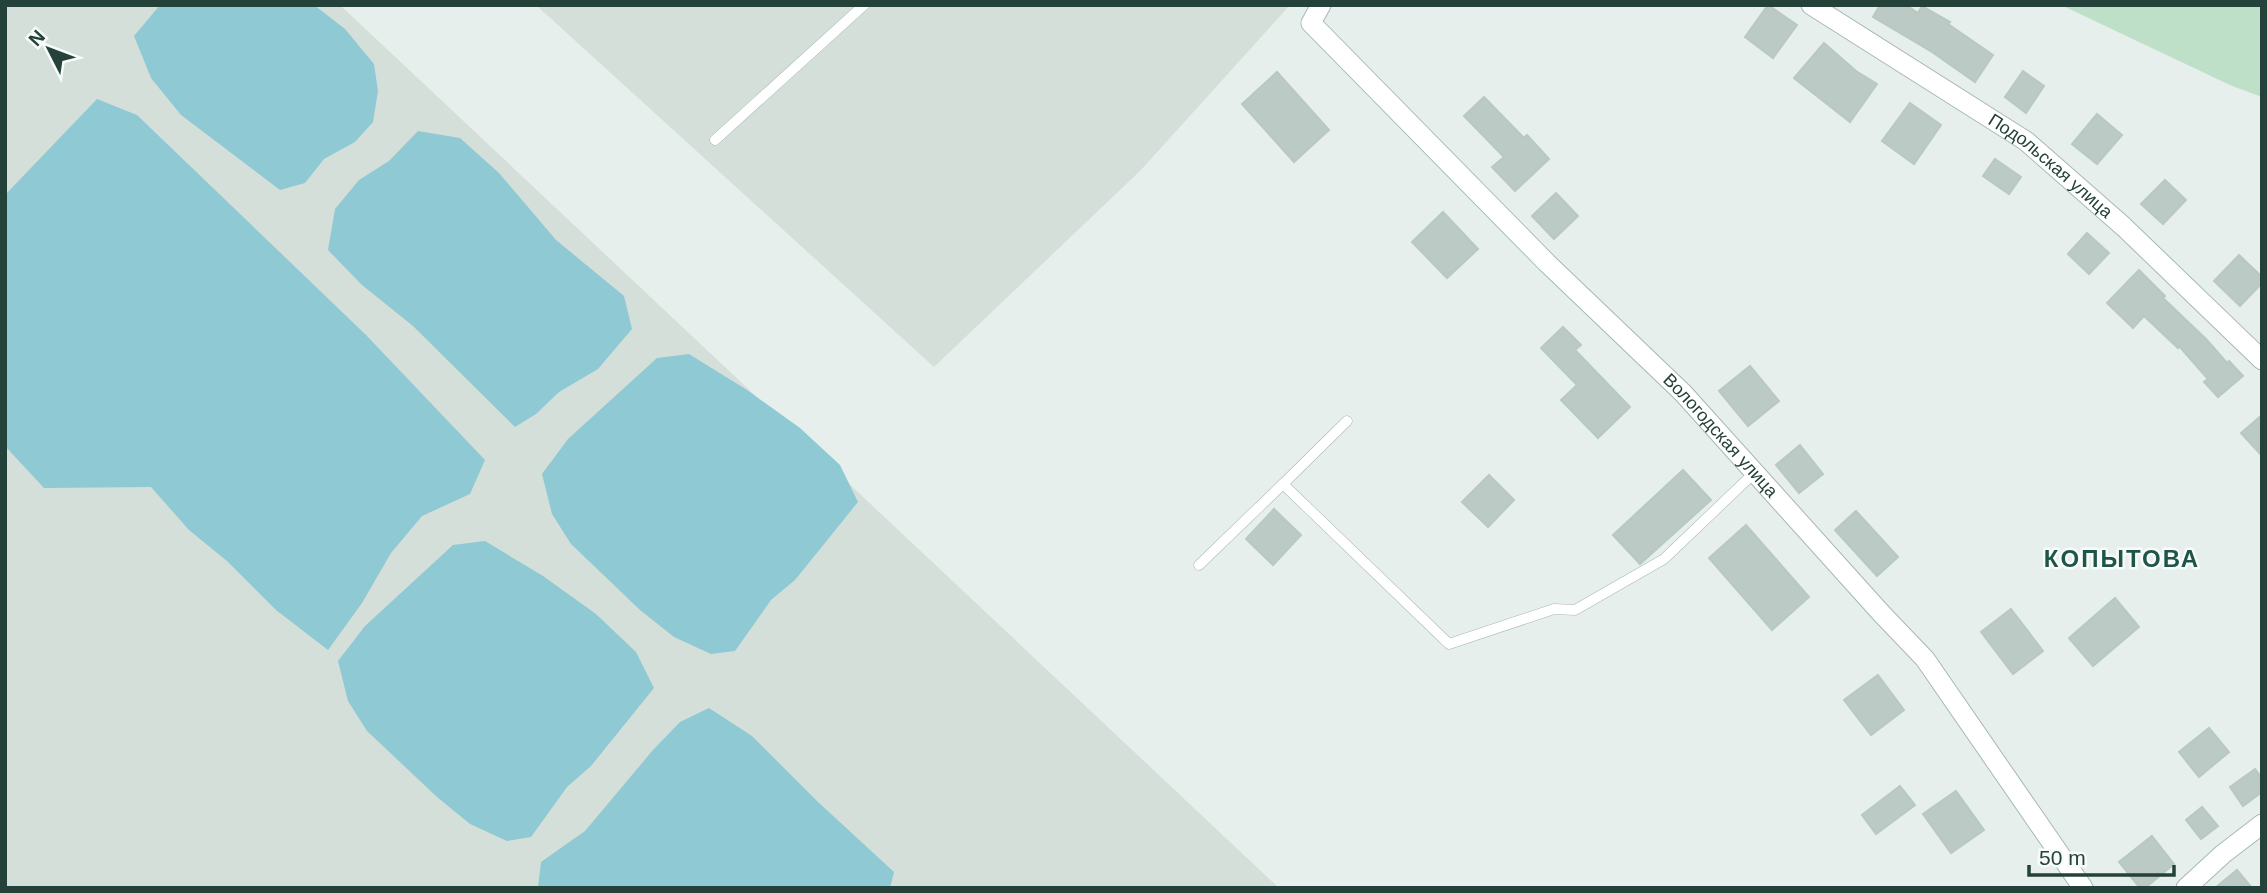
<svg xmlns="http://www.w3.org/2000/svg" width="2267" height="893" viewBox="0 0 2267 893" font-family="Helvetica,sans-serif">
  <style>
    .built { fill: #d4dfda }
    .green { fill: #bfe0c8 }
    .water { fill: #8ec9d4 }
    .building { fill: #bbcac4; stroke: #b8c9c2; stroke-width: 2 }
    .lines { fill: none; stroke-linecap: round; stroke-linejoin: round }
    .service-casing { stroke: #a8b8b2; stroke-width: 11 }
    .minor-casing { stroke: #a8b8b2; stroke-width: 21 }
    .service { stroke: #fff; stroke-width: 10 }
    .minor { stroke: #fff; stroke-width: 19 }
    .labels { text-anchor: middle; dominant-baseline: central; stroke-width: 5; stroke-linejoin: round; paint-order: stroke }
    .street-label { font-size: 18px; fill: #24423a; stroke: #f7fbf9 }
    .district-label { font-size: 24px; font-weight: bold; letter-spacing: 2px; fill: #1f5548; stroke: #f7fbf9 }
  </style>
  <rect width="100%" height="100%" fill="#e6efeb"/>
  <g class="built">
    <path d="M5,5H340L1279,888H5Z"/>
    <path d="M536,5H1290L1141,170L934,367Z"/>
  </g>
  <path class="green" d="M2061,5H2262V97L2232,86Z"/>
  <g class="water">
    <path d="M160,5H314L345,29L374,64L378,91L373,122L355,142L324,159L305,183L280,190L181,115L151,78L134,36Z"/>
    <path d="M97,99L137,115L366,335L485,460L470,494L422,516L391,553L362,603L328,650L276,610L227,561L189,530L151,487L44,488L5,446V195Z"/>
    <path d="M418,131L460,138L499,173L556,240L624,296L632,329L598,369L559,392L536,414L515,427L413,326L362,285L328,250L335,209L359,180L389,161Z"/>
    <path d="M689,354L747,390L800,428L840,465L858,502L795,580L771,600L735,651L711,654L674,637L640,610L571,544L552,514L542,474L568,439L657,358Z"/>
    <path d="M485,541L543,576L596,614L636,652L654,688L591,766L567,787L531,837L507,841L470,824L437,797L367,731L348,701L338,661L365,626L453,545Z"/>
    <path d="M709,708L752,736L818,802L894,872L890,888H538L541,862L585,831L653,750L680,722Z"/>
  </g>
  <g class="building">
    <path d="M1768,5L1797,25L1773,58L1745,37Z"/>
    <path d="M1880,5H1906L1918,13L1922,6L1950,22L1948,24L1993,55L1975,82L1932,52L1873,17Z"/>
    <path d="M1824,43L1856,71L1877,84L1850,122L1794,78Z"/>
    <path d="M2023,71L2044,86L2026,113L2005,97Z"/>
    <path d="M1277,72L1329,130L1294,162L1242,104Z"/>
    <path d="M1484,97L1524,138L1527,135L1549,159L1515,191L1492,167L1504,157L1464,116Z"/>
    <path d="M1910,103L1941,125L1914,164L1882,141Z"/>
    <path d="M2097,114L2122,135L2097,164L2072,144Z"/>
    <path d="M1995,159L2021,177L2009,194L1983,176Z"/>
    <path d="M2165,180L2186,200L2163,224L2141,204Z"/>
    <path d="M1556,193L1578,216L1554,239L1532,216Z"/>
    <path d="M1443,212L1478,249L1447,278L1412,242Z"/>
    <path d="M2087,233L2109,253L2089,274L2068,254Z"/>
    <path d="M2239,255L2262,277V283L2240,306L2214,281Z"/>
    <path d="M2139,270L2165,296L2163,298L2207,340L2227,363L2229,361L2243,376L2218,397L2204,382L2208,379L2179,346L2178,348L2144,316L2133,328L2107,303Z"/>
    <path d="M1563,327L1581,345L1575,350L1630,407L1598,438L1561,400L1577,385L1541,348Z"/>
    <path d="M1750,366L1779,401L1748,426L1719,391Z"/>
    <path d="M2262,415V456L2241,433Z"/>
    <path d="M1800,445L1823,474L1799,493L1776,465Z"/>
    <path d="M1683,470L1711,500L1640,564L1613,535Z"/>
    <path d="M1489,475L1514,500L1488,527L1462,502Z"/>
    <path d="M1274,509L1301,535L1273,565L1246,539Z"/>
    <path d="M1856,511L1898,557L1877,576L1835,530Z"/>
    <path d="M1746,525L1809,597L1772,630L1709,558Z"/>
    <path d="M2115,598L2139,627L2093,666L2069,638Z"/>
    <path d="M2011,609L2043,651L2013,674L1981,632Z"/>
    <path d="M1878,675L1904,710L1871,735L1844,700Z"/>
    <path d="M2209,728L2229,752L2199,777L2179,752Z"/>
    <path d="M2255,769L2262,778V792L2243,806L2230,787Z"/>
    <path d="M1900,786L1915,805L1876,834L1862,815Z"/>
    <path d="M1956,791L1984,830L1951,853L1923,814Z"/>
    <path d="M2202,807L2218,826L2201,839L2186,820Z"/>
    <path d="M2152,836L2174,864L2145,888H2140L2119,862Z"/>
    <path d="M2237,870L2252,888H2215Z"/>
  </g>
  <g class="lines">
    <defs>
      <g id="service">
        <path d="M715,140L864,5"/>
        <path d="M1283,484L1347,421"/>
        <path d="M1199,565L1283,484L1449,644L1554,609L1575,610L1664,559L1754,473"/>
      </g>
      <g id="minor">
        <path id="s1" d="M1321,5L1311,23L1547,263L1683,393L1881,613L1925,659L2083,888"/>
        <path id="s2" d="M1811,5L2026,141L2124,227L2262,360"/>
        <path d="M2186,888L2223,854L2262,824"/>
      </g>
    </defs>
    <use href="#service" class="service-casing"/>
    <use href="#minor" class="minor-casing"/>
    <use href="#service" class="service"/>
    <use href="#minor" class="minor"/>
  </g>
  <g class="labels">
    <g class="street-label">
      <text stroke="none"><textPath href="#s2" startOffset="289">Подольская улица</textPath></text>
      <text stroke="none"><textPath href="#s1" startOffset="602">Вологодская улица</textPath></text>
    </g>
    <g class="district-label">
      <text x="2122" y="558">КОПЫТОВА</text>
    </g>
  </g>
  <rect width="2267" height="893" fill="none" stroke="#24423a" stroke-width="14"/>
  <g transform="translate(49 49) rotate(312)" stroke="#f7fbf9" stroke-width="5" paint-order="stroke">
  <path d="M0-5L12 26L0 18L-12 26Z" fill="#24423a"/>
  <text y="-10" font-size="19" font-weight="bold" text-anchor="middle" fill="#24423a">N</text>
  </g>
  <path d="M2029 865v10h145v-10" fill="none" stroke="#24423a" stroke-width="3.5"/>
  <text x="2039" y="865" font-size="21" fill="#24423a" stroke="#f7fbf9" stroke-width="5" paint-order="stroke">50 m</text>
</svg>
